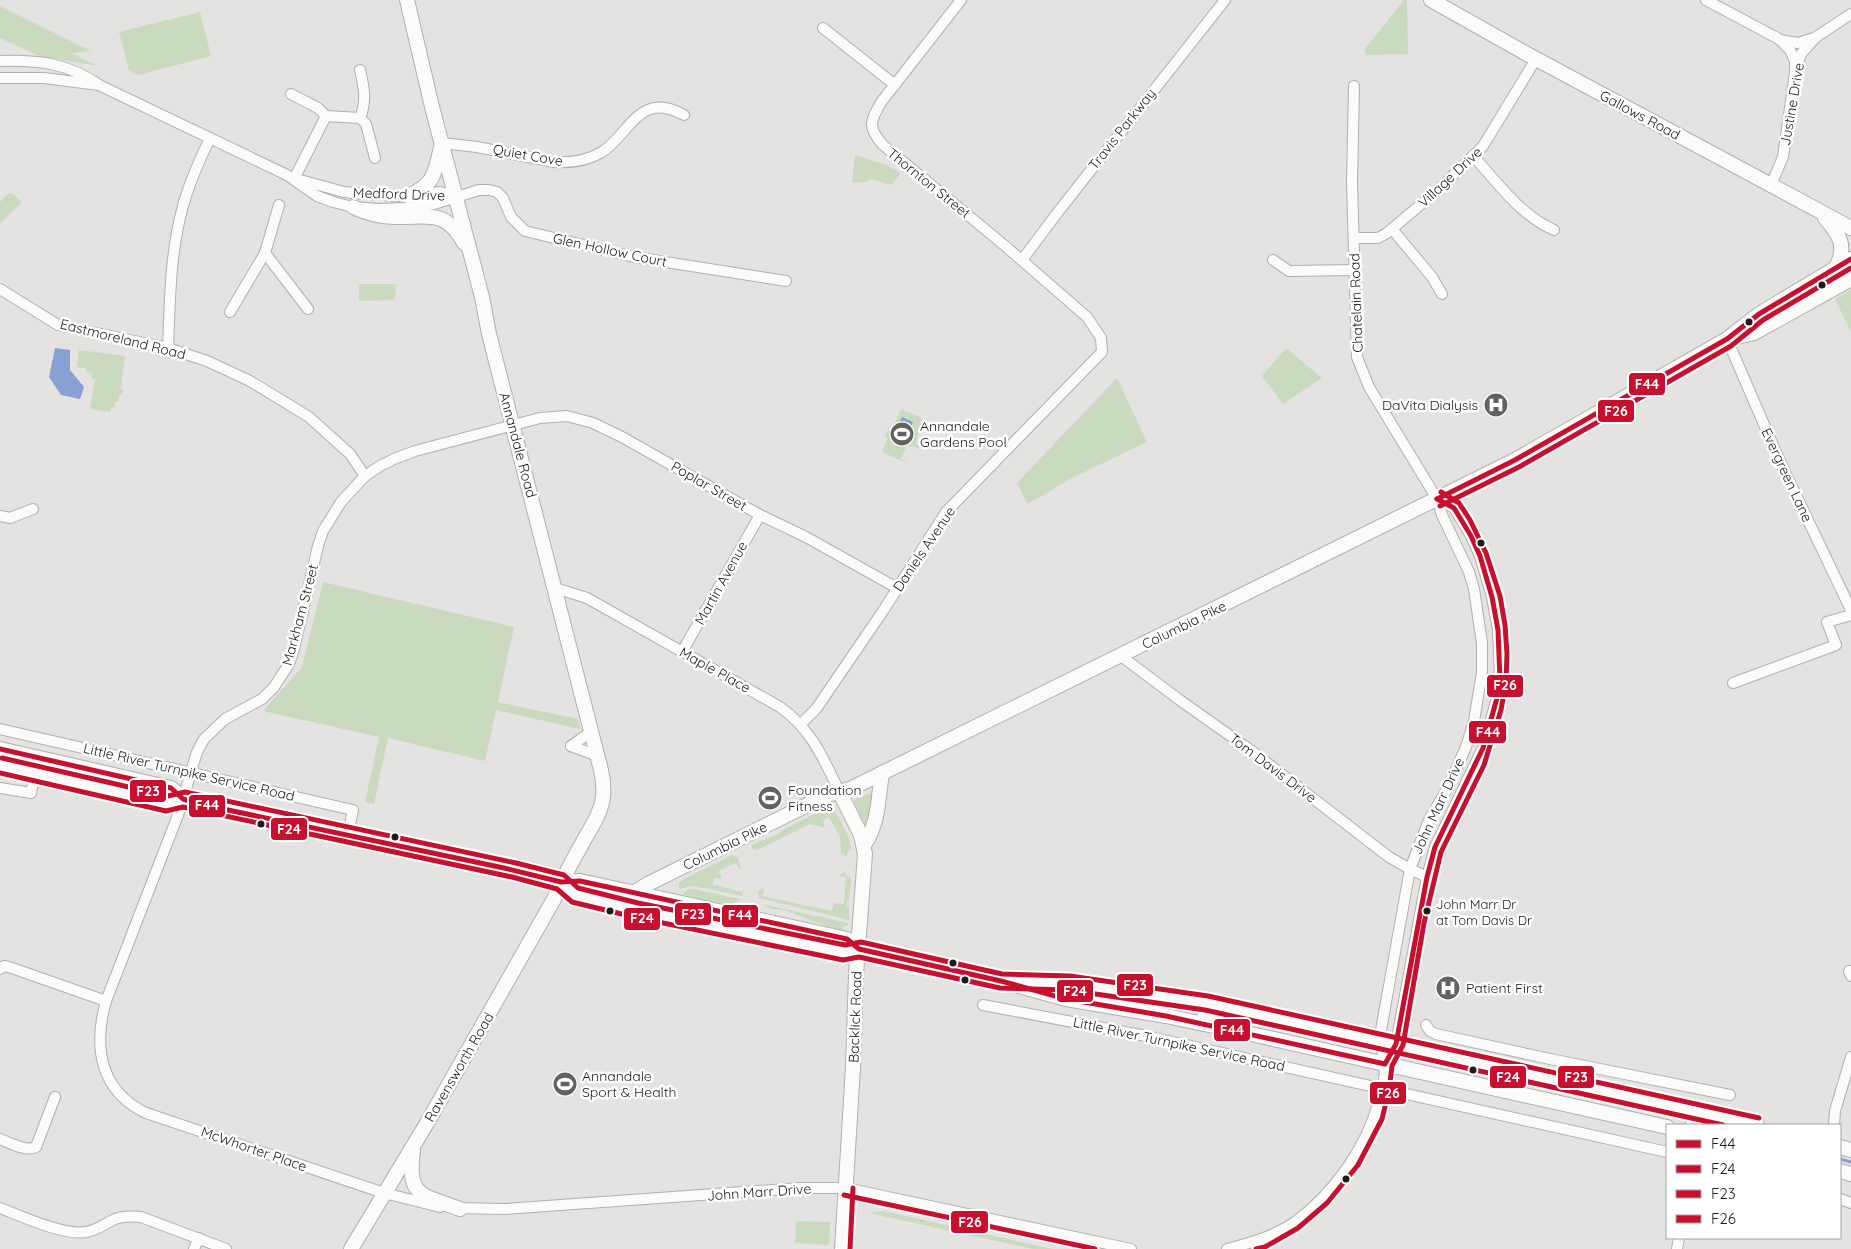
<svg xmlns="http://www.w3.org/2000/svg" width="1851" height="1249" viewBox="0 0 1851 1249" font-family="Quicksand,sans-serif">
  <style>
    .green { fill: #cadabe }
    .water { fill: #88a0d2 }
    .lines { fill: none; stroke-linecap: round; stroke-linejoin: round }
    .stream { stroke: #88a0d2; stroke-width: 3 }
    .minor-casing { stroke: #b1b0ae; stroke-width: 12 }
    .major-casing { stroke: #b1b0ae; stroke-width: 16 }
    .minor { stroke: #fbfbfa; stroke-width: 10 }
    .major { stroke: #fbfbfa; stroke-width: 14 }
    .bus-1-casing { stroke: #fff; stroke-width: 9 }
    .bus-2-casing { stroke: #fff; stroke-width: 9 }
    .bus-3-casing { stroke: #fff; stroke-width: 9 }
    .bus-4-casing { stroke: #fff; stroke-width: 9 }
    .bus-1 { stroke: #c8102e; stroke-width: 5 }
    .bus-2 { stroke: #c8102e; stroke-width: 5 }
    .bus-3 { stroke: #c8102e; stroke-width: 5 }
    .bus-4 { stroke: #c8102e; stroke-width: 5 }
    .bus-dot { fill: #1d1c1b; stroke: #fff; stroke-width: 2 }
    .labels { text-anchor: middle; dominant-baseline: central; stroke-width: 5; stroke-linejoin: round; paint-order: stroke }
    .bus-label { font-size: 13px; fill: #1d1c1b; stroke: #fff; text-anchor: start }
    .street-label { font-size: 14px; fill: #1d1c1b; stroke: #fff }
    .poi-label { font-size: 14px; fill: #1d1c1b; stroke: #fff; text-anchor: start }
    .line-badge { stroke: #fff; stroke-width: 2 }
    .badge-label { font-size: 14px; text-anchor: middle; font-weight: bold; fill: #fff }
  </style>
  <rect width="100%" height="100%" fill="#e4e3e1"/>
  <g class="green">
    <path d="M1404,0H1407L1408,54L1366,55L1365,49Z"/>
    <path d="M0,6L91,51L71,53L98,66L39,56L0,38Z"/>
    <path d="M200,12L211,56L138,75L129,70L119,32Z"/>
    <path d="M855,155L884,164L901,173L891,185L871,179L866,182H852Z"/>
    <path d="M9,193H12L22,202L0,224V202Z"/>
    <path d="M361,284H393L396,285L395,298L394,300L360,301L359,299V286Z"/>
    <path d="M1851,290V332L1835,299Z"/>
    <path d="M1286,348L1322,378L1283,404L1262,376Z"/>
    <path d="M79,350L125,356L121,386L119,388L123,389L122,395H119L118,402H115L114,408L111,407L110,412L90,409L95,379L91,378L92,373L86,372V368L77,367Z"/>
    <path d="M1117,378L1147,442L1070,479L1028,504L1017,483Z"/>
    <path d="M901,409L922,418L916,444L921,446L919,449L912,446L911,447L907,446L901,459L909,463L902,461L882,452L888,438L885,436L888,430L891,431Z"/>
    <path d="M323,582L514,627L498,702L578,719L580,729L496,710L485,761L388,738L374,804L365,802L379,737L263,711L302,667Z"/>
    <path d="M875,790L870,827H866L853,801Z"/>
    <path d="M826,808L834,809L849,838L851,848L847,854V857L841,853L840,837L829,817L823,820L825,828L810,824L757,850L752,849V845C762,840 775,837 783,830Z"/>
    <path d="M732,855L738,858L741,867L740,869L735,863L719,871L722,879L714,878L713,885L732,889L734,884L733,890L742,892L745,887L742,896L694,886H689L681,889L679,888V883L682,880Z"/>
    <path d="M846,872V875L851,878L849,901H847V907L849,908V920L759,898L758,891L762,888L764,890L762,896L832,911L834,903L844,904L846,877L839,876L842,873Z"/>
    <path d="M689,889H694L740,899C729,910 698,898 684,895V892Z"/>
    <path d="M762,904L848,923V925L843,927L842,930C823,926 805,918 787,911C779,908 770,911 762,904Z"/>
    <path d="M883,1211L1053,1249H1033L869,1213Z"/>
    <path d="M796,1221L830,1222L829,1245L795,1243Z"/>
  </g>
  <g class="water">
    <path d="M55,348L70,350V370L84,387L80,399L61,395L49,377Z"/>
    <path d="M902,417L913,422L902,446L891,441Z"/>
  </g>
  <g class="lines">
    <path class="stream" d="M1840,1159L1851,1162"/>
    <defs>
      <g id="minor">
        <path d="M1706,0L1779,39L1790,50L1795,61V68"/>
        <path d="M823,28L895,85"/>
        <path d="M1780,40L1798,43L1814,38"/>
        <path d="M0,61C40,60 68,63 101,86L287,175L317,196L333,202L353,207L378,209L407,208L434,204L479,190H489L497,192L503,198L511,217L525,231L634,257L786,281"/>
        <path d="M0,78H44L99,85"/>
        <path d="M291,94L318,108L326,116L360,118L366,124L375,158"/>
        <path d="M360,118C367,101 364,87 360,70"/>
        <path d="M442,143L477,147L554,162C571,163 587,161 602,152C631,133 639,90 684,115"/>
        <path d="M1474,157C1498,183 1520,215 1554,230"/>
        <path d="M294,179L326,116"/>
        <path d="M300,180L344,192L365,194L400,196L440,192L455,196"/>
        <path d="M1771,185L1783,157L1795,72L1801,54L1816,37L1851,14"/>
        <path d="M1392,229L1432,277L1442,294"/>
        <path d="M1355,238H1378L1387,233L1438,190L1483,146L1536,59"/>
        <path d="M265,253L308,309"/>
        <path d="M1022,260L1058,212L1225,0"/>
        <path d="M1273,260L1289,271L1355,270"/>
        <path d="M0,289L58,325L168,348L207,361L250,381L309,417L350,454L365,476"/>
        <path d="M230,312L265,253L279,205"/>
        <path d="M1727,339L1782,466L1851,610"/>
        <path d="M168,348C170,301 170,255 182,210C188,185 199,161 210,138"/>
        <path d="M0,516L10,518L33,509"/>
        <path d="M555,588L587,598L780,707C812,730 823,758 839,791"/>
        <path d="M682,652L760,515"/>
        <path d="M1121,656L1181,701L1249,749L1389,857L1410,869L1427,877"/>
        <path d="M1733,683L1836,645L1827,622L1851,615"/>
        <path d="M801,724L816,709L883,611L946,512L1102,352L1101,338L1087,317L1004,245L883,145C867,127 870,121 882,101L961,0"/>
        <path d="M0,729L353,810L348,834"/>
        <path d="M571,746L598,756"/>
        <path d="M571,746L592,731"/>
        <path d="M0,788L31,793L35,774"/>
        <path d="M0,969L4,966L9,967L106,1001"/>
        <path d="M1851,971H1849L1851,976"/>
        <path d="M983,1005L1146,1036L1667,1152"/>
        <path d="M1426,1025L1430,1031L1436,1034L1550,1059L1730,1095"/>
        <path d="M1385,1064L1396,1044L1427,877L1435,847L1483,748L1497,698L1500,680L1498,630L1492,597L1480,556L1471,536L1454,508L1437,499"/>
        <path d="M1691,1125L1695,1110"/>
        <path d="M1834,1125L1835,1111L1851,1057"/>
        <path d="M0,1139C10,1143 26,1152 36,1147L55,1097"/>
        <path d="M1840,1199L1851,1203"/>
        <path d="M440,1207L384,1193L146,1113C100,1091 93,1047 106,1001L178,815L197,752L204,739L225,719L262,699L274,687L289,664L294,649L318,546L323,531L341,502L365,476L380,466L394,459L415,451L540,418L567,416L593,423L622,437L760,515L806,537L897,588"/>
        <path d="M0,1208C21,1216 64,1236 86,1232C97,1230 101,1226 111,1221C119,1216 131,1216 141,1217L226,1249"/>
        <path d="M454,1208L506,1209L800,1188H846L1131,1249"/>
        <path d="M194,1249L199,1238"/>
        <path d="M1227,1249C1251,1243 1275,1236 1295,1222C1334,1193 1366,1148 1379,1101C1382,1089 1386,1075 1385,1063C1384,1056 1381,1048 1379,1041L1410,869L1429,820L1447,789L1466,747L1474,721L1482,672V643L1474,589L1469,572L1442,515L1437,499L1369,387L1357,357L1352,182L1354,86"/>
        <path d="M1677,1249L1679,1238"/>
      </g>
      <g id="major">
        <path d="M1431,0L1527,54L1851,228"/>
        <path d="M408,196C437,183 434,172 442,144"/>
        <path d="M353,207C366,213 380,217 394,217C428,218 445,208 464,243"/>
        <path d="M1825,218C1840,235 1847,246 1836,268"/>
        <path d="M1729,339L1754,333L1851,279"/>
        <path d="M0,749L171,788L183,799L204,805L504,868L561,882L580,881L847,939L859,949L1001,981L1066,999L1166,1016L1251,1034L1667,1127"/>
        <path d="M0,765L168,804L183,799"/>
        <path d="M839,791L861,835L865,854L856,975L853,1067L842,1249"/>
        <path d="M864,845C879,823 878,799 882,773"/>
        <path d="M561,882L574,895L636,910L845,953L859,949"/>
        <path d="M633,893L648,884L827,795L850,789L1515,460L1727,339L1759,314L1851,259"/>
        <path d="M1023,981L1069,983L1206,1003L1757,1125"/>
        <path d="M1204,1017H1232L1236,1016L1243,1010"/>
        <path d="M1840,1147L1851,1150"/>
        <path d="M413,1150C407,1198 421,1194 460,1209"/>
        <path d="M1840,1171L1851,1174"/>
        <path d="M351,1249L427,1123L554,899C562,878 574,859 584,840C592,826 601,813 603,797C604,788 603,779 601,770L489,334L482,297L432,107L407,0"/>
      </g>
    </defs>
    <use href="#minor" class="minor-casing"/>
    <use href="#major" class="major-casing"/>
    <use href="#minor" class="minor"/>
    <use href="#major" class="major"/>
    <defs>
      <g id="bus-1">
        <path d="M1437,499L1515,460L1727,339L1759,314L1851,259"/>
        <path d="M0,749L171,788L183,799L204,805L504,868L561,882L580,881L847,939L859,949L1001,981L1066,999L1166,1016L1385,1064L1396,1044L1427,877L1435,847L1483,748L1497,698L1500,680L1498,630L1492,597L1480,556L1471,536L1454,508L1437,499"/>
      </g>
      <path id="bus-2" d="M0,773L166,811L183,807L512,877L557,889L572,902L634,917L843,960L859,957L1000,988L1068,990L1205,1010L1723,1125"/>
      <path id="bus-3" d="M2,758L168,796L185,792L516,863L564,875L578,888L638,903L845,945L861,942L1002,974L1070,976L1208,996L1759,1118"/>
      <g id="bus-4">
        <path d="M1440,506L1519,467L1731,346L1763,320L1851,268"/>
        <path d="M844,1195L1095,1249"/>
        <path d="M850,1249L853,1188"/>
        <path d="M1256,1249L1265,1247L1298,1228L1327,1203L1358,1165L1382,1119L1389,1090L1392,1066L1403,1045L1424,923L1441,852L1484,765L1501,710L1506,682L1507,654L1505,625L1500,596L1486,553L1470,520L1459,503L1441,492"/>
      </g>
    </defs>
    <use href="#bus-1" class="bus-1-casing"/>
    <use href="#bus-2" class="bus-2-casing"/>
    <use href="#bus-3" class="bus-3-casing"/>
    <use href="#bus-4" class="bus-4-casing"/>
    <use href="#bus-1" class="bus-1"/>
    <use href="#bus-2" class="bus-2"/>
    <use href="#bus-3" class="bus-3"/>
    <use href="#bus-4" class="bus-4"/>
  </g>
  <defs>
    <symbol id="hospital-disc" viewBox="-11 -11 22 22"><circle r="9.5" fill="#636260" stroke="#fff"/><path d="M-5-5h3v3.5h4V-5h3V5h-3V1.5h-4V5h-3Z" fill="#fff"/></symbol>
    <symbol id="stadium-disc" viewBox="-11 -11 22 22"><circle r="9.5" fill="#636260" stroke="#fff"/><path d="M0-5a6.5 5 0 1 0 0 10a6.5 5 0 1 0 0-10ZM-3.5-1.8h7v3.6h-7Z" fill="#fff"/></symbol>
  </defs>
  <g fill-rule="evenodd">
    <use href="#hospital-disc" x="1482" y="391" width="28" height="28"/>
    <use href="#stadium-disc" x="888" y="420" width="28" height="28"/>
    <use href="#stadium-disc" x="756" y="784" width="28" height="28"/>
    <use href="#hospital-disc" x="1434" y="974" width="28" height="28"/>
    <use href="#stadium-disc" x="551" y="1070" width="28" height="28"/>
  </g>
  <g class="bus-dot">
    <circle cx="1822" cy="285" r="4.5"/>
    <circle cx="1749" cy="322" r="4.5"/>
    <circle cx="1481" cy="543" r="4.5"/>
    <circle cx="261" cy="824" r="4.5"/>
    <circle cx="395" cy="837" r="4.5"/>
    <circle cx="610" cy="911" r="4.5"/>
    <circle cx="1427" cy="911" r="4.5"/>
    <circle cx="953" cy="963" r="4.5"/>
    <circle cx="965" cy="980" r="4.5"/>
    <circle cx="1473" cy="1070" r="4.5"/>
    <circle cx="1346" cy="1179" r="4.5"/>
  </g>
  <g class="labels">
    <g class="bus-label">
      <text x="1436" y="904">John Marr Dr<tspan x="1436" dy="16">at Tom Davis Dr</tspan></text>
    </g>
    <g class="street-label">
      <text transform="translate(1792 104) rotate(-80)">Justine Drive</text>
      <text transform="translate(1640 115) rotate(28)">Gallows Road</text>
      <text transform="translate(1122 129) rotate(-52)">Travis Parkway</text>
      <text transform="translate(528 155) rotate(10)">Quiet Cove</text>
      <text transform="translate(1450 177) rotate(-43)">Village Drive</text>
      <text transform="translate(929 183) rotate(39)">Thornton Street</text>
      <text transform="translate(399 194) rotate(2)">Medford Drive</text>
      <text transform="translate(610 250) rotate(12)">Glen Hollow Court</text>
      <text transform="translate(1356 303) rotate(-92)">Chatelain Road</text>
      <text transform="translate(123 339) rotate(14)">Eastmoreland Road</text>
      <text transform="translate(518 445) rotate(75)">Annandale Road</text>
      <text transform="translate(1787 475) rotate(65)">Evergreen Lane</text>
      <text transform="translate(709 486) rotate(30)">Poplar Street</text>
      <text transform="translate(924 549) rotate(-56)">Daniels Avenue</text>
      <text transform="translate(721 583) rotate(-61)">Martin Avenue</text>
      <text transform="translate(300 615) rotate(-75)">Markham Street</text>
      <text transform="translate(1184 625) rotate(-26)">Columbia Pike</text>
      <text transform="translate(715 670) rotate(29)">Maple Place</text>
      <text transform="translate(1273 768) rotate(37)">Tom Davis Drive</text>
      <text transform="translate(189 772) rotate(13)">Little River Turnpike Service Road</text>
      <text transform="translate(1438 806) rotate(-65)">John Marr Drive</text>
      <text transform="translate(725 846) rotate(-26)">Columbia Pike</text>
      <text transform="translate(855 1017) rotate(-88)">Backlick Road</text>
      <text transform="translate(1179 1044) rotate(12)">Little River Turnpike Service Road</text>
      <text transform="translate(459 1067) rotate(-60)">Ravensworth Road</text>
      <text transform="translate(254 1149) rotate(19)">McWhorter Place</text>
      <text transform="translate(759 1192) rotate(-4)">John Marr Drive</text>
    </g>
    <g class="poi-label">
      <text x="1478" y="405" text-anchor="end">DaVita Dialysis</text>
      <text x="920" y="426">Annandale<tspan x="920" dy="16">Gardens Pool</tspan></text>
      <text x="788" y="790">Foundation<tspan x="788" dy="16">Fitness</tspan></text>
      <text x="1466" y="988">Patient First</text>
      <text x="582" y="1076">Annandale<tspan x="582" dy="16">Sport &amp; Health</tspan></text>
    </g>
  </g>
  <g class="line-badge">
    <rect x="1628" y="372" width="38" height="24" rx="5" fill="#c8102e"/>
    <rect x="1597" y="399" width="38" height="24" rx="5" fill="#c8102e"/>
    <rect x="1486" y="674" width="38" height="24" rx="5" fill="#c8102e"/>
    <rect x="1468" y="720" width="39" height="24" rx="5" fill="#c8102e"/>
    <rect x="129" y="779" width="38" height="24" rx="5" fill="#c8102e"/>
    <rect x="188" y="794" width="38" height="24" rx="5" fill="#c8102e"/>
    <rect x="270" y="817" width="38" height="24" rx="5" fill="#c8102e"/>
    <rect x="674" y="902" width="38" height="24" rx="5" fill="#c8102e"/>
    <rect x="721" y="904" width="38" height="24" rx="5" fill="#c8102e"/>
    <rect x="623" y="907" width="38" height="24" rx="5" fill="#c8102e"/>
    <rect x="1116" y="973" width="38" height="24" rx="5" fill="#c8102e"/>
    <rect x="1056" y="979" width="38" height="24" rx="5" fill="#c8102e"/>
    <rect x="1213" y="1018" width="38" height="24" rx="5" fill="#c8102e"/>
    <rect x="1489" y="1065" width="38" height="24" rx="5" fill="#c8102e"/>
    <rect x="1557" y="1065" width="38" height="24" rx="5" fill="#c8102e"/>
    <rect x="1369" y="1081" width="38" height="24" rx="5" fill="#c8102e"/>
    <rect x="950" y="1210" width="39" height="24" rx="5" fill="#c8102e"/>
  </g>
  <g class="badge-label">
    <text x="1647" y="389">F44</text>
    <text x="1616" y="416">F26</text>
    <text x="1505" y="690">F26</text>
    <text x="1488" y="737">F44</text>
    <text x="148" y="796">F23</text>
    <text x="207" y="810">F44</text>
    <text x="289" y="834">F24</text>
    <text x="693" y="919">F23</text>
    <text x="740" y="920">F44</text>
    <text x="642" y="923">F24</text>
    <text x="1135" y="990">F23</text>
    <text x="1075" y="996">F24</text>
    <text x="1232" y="1035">F44</text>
    <text x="1508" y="1082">F24</text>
    <text x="1576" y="1082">F23</text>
    <text x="1388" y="1098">F26</text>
    <text x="970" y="1227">F26</text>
  </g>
  <rect x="1666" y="1124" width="175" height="115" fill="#ffffff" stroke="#a5a4a4"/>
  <rect x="1676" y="1140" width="25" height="8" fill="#c8102e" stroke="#a5a4a4"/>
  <text x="1711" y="1149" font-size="15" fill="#1d1c1b">F44</text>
  <rect x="1676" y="1165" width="25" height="8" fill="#c8102e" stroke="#a5a4a4"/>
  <text x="1711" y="1174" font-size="15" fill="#1d1c1b">F24</text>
  <rect x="1676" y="1190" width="25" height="8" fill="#c8102e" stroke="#a5a4a4"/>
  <text x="1711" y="1199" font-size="15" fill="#1d1c1b">F23</text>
  <rect x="1676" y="1215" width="25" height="8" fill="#c8102e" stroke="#a5a4a4"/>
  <text x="1711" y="1224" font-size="15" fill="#1d1c1b">F26</text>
</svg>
